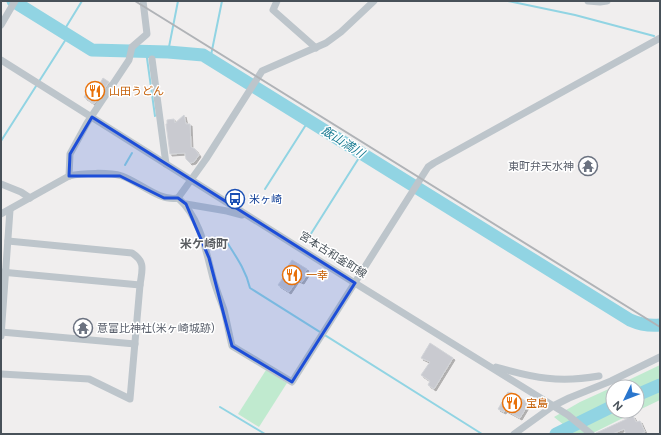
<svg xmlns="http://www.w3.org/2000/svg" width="661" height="435" viewBox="0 0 661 435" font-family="Figtree,'Noto Sans JP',sans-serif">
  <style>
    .green { fill: #c0eacf }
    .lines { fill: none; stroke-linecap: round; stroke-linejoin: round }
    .stream { stroke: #91d4e3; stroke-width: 2 }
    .river { stroke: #91d4e3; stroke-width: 13 }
    .building { fill: #c9cad0; stroke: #d2d4d8; filter: url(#shadow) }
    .minor { stroke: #bdc5cb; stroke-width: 7 }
    .rail { stroke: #b0b3b7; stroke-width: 2 }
    .marked { fill: #1d4ed8; fill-opacity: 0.2; stroke: #1d4ed8; stroke-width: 3; stroke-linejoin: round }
    .labels { text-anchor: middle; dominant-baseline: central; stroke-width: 3; stroke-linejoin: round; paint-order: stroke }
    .food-label { font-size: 11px; fill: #c56008; stroke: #fff; text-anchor: start }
    .worship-label { font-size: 11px; fill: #5b616d; stroke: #fff; text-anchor: end }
    .transit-label { font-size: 11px; fill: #164399; stroke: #fff; text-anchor: start }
    .street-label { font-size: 11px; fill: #485159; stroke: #fff }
    .water-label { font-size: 12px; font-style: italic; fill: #1a7c93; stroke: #fff }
    .neighbourhood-label { font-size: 12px; font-weight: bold; fill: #5b5e62; stroke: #fff }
  </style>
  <defs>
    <filter id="shadow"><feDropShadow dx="2" dy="2" stdDeviation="0" flood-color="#0004"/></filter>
  </defs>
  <rect width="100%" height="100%" fill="#f0eeee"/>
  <g class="green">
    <path d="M660,365V400L637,411V387H614Z"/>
    <path d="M266,370L287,383L259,427L238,414Z"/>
    <path d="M613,387V411H637L591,434H575L554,417L580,402Z"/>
  </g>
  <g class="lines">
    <g class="stream">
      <path d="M508,1L575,15L654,36"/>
      <path d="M63,32L82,1"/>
      <path d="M146,51L155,116"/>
      <path d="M168,52L178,1"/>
      <path d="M210,60L222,1"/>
      <path d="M1,141L68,36"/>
      <path d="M125,165L132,153"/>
      <path d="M265,189L309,120"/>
      <path d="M307,240L362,153"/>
      <path d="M228,244C237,258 246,271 250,288L482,434"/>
      <path d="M220,407L265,434"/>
    </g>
    <g class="river">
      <path d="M13,1L92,50L168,52L203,55L630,320C639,324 650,326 660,325"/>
      <path d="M637,395L660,385"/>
      <path d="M556,434L613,406"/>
    </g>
  </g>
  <g class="building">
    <path d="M103,78L109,82L94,104L84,97L94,82L99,85Z"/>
    <path d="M184,115L186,124H190L191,147L195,149L199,155L194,162L190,163L186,159L185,153L170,154L166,124H167V120L174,119L175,123Z"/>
    <path d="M292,260L307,269L305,272L307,274L302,282L297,280L289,292L278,285L287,272L285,271Z"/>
    <path d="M430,343L453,358L434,389L428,385L430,381L421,375L430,362L421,358Z"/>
    <path d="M508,392L510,393V392L529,403L520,418L505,410L504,412L498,409Z"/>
    <path d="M633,416L636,422L640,421L645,432L640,434H626L624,429L612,434H596V433Z"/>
  </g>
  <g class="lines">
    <g class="minor">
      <path d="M277,1L273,10L316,48"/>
      <path d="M588,1L600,2L607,1"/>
      <path d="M1,25L15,1"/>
      <path d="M152,59L166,164"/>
      <path d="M1,60L350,280L568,415L591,434"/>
      <path d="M69,176L70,154L87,123L129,60L132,47L147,34L143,1"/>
      <path d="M1,184L21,192L30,198"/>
      <path d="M178,198C200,217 206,251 213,278C216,289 220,299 224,310C227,322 229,334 232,346L292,382L428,167L434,163L660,38"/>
      <path d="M186,204L227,211L242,215"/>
      <path d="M1,214L69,176C82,173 109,172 122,176C139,182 160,202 178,198L206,159L262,71L326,43L341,32L374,1"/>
      <path d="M8,241L132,253C146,262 142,270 140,285"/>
      <path d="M1,272L140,285L130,399L89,379L1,374"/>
      <path d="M1,332L135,344"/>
      <path d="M1,336L10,210"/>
      <path d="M496,367C535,378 559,383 599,376"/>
      <path d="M514,434L553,406L569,398L611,381L660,357"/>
    </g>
    <path class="rail" d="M135,1L660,327"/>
  </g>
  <path class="marked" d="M92,117L355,283L292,382L232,346L209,258L186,204L178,198H164L120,176H69L70,154Z"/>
  <defs>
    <symbol id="restaurant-ring" viewBox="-11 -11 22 22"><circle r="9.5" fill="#fff" stroke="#e8710a" stroke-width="1.5"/><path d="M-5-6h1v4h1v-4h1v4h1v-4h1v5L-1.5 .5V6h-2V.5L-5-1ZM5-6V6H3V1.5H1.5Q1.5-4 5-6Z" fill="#e8710a"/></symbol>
    <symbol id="temple-ring" viewBox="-11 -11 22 22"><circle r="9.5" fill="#fff" stroke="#6b7280" stroke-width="1.5"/><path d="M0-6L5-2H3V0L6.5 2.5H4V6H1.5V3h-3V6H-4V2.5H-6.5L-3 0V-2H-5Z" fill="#6b7280"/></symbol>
    <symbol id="bus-ring" viewBox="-11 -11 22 22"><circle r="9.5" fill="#fff" stroke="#1a4fb4" stroke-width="1.5"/><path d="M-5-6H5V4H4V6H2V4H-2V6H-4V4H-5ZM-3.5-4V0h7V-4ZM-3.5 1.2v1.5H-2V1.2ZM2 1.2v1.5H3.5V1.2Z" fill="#1a4fb4"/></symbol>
  </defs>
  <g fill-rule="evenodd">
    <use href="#restaurant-ring" x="84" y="80" width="22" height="22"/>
    <use href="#temple-ring" x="577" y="155" width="22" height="22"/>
    <use href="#bus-ring" x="224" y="188" width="22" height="22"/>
    <use href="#restaurant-ring" x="281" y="264" width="22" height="22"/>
    <use href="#temple-ring" x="72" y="317" width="22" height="22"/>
    <use href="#restaurant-ring" x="501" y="392" width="22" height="22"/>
  </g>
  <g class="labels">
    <g class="food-label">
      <text x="109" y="91">山田うどん</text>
      <text x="306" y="275">一幸</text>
      <text x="526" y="403">宝島</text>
    </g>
    <g class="worship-label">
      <text x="574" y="166">東町弁天水神</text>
      <text x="97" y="328" text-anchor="start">意富比神社(米ヶ崎城跡)</text>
    </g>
    <g class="transit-label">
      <text x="249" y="199">米ヶ崎</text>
    </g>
    <g class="street-label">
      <text transform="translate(333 255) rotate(32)">宮本古和釜町線</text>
    </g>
    <g class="water-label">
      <text transform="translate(343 142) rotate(32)">飯山満川</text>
    </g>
    <g class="neighbourhood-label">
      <text x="204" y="244">米ケ崎町</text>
    </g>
  </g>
  <rect width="661" height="435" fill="none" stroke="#485159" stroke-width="4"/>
  <g transform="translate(625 399) rotate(227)"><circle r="19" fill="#ffffff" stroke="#b6b9bd"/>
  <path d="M0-3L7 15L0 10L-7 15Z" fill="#2a76cd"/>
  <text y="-6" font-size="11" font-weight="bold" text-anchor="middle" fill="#485159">N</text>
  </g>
</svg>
